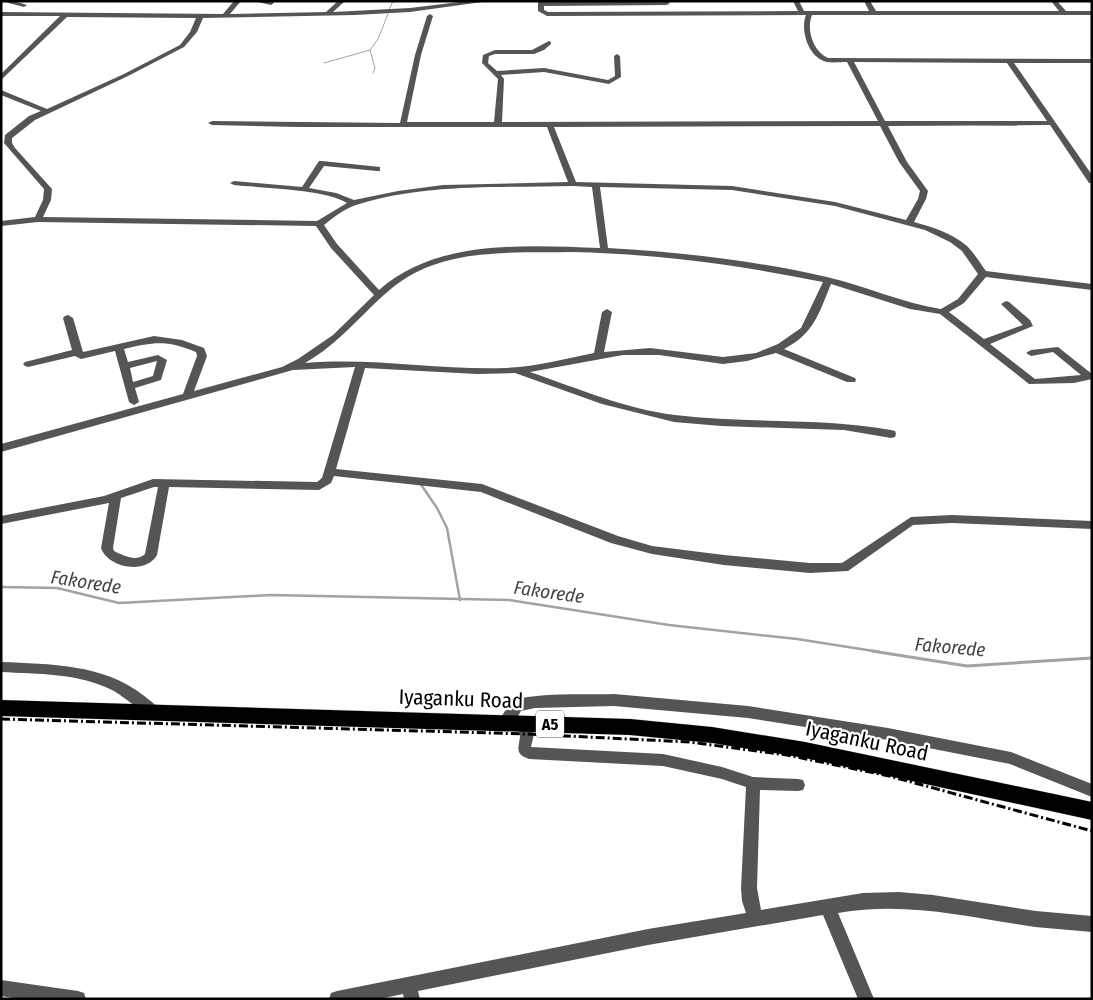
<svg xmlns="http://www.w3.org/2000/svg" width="1093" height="1000" viewBox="0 0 1093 1000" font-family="'Fira Sans Condensed',sans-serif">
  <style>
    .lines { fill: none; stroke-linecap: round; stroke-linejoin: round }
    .stream-far2 { stroke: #a3a3a3; stroke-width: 1 }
    .stream-far1 { stroke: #a3a3a3; stroke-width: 2.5 }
    .stream { stroke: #a3a3a3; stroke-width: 3 }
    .highway-casing { stroke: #dbdbdb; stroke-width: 1 }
    .minor { fill: #555; fill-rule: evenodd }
    .highway { fill: #000; fill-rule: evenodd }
    .rail { stroke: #000; stroke-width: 3; stroke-dasharray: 9 3 2 3; stroke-linecap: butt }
    .labels { text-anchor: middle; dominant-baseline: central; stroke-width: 4.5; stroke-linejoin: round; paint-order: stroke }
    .shield { fill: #fff; stroke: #4c4c4c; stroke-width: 1 }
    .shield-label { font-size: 16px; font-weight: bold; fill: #000 }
    .water-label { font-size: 19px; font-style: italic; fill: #444; stroke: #fff }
    .near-street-label { font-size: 21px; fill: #000; stroke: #fff }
  </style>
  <rect width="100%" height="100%" fill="#fff"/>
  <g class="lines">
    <g class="stream-far2">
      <path d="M389,10L393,1"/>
      <path d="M324,63L370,50"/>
      <path d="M373,73L375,68L370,50L378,39L388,14"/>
    </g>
    <g class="stream-far1">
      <path d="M420,483L437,508L447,528L460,600"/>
      <path d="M1,587L57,588L119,603L271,595L509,600L669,625L797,639L880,652"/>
    </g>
    <path class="stream" d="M872,651L967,666L1092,658"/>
    <defs>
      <path id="highway" d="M1,700L630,719L712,727L805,742L1092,802V820L805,758L712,743L630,735L1,716Z"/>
    </defs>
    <use href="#highway" class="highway-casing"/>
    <g class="minor">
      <path d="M1,1H14L27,5L24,7Z"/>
      <path d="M234,1H241L230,14L326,12L338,1H345L333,12L410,8L468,1H489L410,12L355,15L203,18L197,32L184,47L128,76L35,120L12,138V143L15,148L52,189L51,200L43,217L317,221L347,203C325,189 261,188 234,185L230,183L234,181L302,187L319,161H322L380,167V171H377L324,166L309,188L336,193L354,200L398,191L443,185L568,182L547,127H296L212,125L208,123L212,121L400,123L415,55L427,16L430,14L433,16L421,55L407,122H494L498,79L482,63L483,55L495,50H532L549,41L551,42V44L544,50L534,54H495L489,56L488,63L497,71L544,68L608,80L615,76L614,56L617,54L620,56L621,77L609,84L544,72L501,75L504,79L502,122L878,121L847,62C841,62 833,63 827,62C808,58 800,30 806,15L547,16L538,11V1H667L670,3L667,5L544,6V10L548,12L798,11L793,1H799L804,11H869L864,1H870L876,11H1059L1051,1H1057L1066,11H1092V15H812C806,30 813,51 828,58L1092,59V63H1014L1092,175V183H1089L1050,125L888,126L907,162L928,191L926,199L914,222C932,227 952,233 967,246C974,253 980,263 986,271L1092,284V290L986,277L964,303L949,312L984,339L1023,325L1001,304L1006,301L1009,302L1030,320L1033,326L990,344L1035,379L1081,375L1053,352L1031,356L1026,353L1031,350L1058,347L1092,374V379L1074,383L1029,384L940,314L910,309L831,284C819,313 814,334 784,349L855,378L856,380L855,382H847L776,353L747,361L723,364L659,355H623L530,372C577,388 625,409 675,415C747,424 820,417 891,430L895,431L896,434L895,437L891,438L844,430L721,426L674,422L602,404L515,373L477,374L365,368L336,469L482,484L618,536L652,546L724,555L810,563H842L911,517L952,515L1092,521V529L952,523L913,525L848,571L810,573L724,565L652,554L611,543L481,492L334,476L331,483L319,490L169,487L157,555C146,575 108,568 101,548L109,503L1,524V516L104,496L153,479L317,482L322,478L355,367L293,370L1,452V444L183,394L197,356L196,352C166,340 155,342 124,349L128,362L158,355L167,360L161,380L135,388L139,402L134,405L129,402L115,351L81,359L75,356L28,367L25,366L23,364L25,362L72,350L63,318L65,316L68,315L73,318L83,352L154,336L182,340L204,348L207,356L194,391L282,367L298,359L333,335L374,295L331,248L316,226L38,222L1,226V221L35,217L43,200L44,189L4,143L5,135L29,116L41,111L1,95V90L47,109L124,74L180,45L190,32L196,18L67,17L1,80V74L60,16H1V12L223,14ZM854,62L1007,63L1047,121H885ZM880,126L899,162L920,191L918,199L906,220L835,202L732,186L576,182L554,127ZM573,186L592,187L600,248C526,246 438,238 379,290L337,244L324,225C334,217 344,209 356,205C425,183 502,188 573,186ZM600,187L732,190L835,206L925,230L950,242L962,251L978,274L958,299L941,309C902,303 866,286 827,277C756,261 682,252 608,248ZM572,252C657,254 740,265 823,282L801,328L778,344L756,353L723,357L650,348L604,352L612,312L607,309L602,312L594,353C564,359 535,367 504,368C437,370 372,357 305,363C339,344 362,313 392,288C442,247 511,253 572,252ZM157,361L153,376L133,382L130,368ZM154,487H158L145,554C137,562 124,556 114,551L113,548L121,498Z"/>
      <path d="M253,1H271L274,3L271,5Z"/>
      <path d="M1,662C50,664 103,664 143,695C149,700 156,704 160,711L158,715C147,719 123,695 112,690C78,673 38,674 1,672Z"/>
      <path d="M614,694L748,706L888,728L1011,752L1092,784V797L1010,764L888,740L748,718L614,706L535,708L521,711C516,719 511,731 500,727L498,723C501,717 508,705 514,701C531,692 592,695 614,694Z"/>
      <path d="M524,717L529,719L534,734L531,747L663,754L722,767L753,777L798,779L803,780L805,785L803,790L798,791L760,790L757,888L761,910L863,893L899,892L933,895L1036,911L1092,916V932C1073,930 1054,929 1035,927C967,917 907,901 838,913L874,999H858L823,915L648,945L418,991L420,999H404L403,994L379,999H329L331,993L337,991L648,929L746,913L742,901L741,888L746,787L722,779L663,766L529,759C514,754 519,748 520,736C520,732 518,727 517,723L519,719Z"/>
      <path d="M1,980L78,991L84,993L86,999H19L1,996Z"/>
    </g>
    <use href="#highway" class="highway"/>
    <path class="rail" d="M1,719L527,734L689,742L787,755L889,776L1092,831"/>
  </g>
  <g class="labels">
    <rect class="shield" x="536" y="710.5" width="28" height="27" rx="4"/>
    <g class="shield-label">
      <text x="550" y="724">A5</text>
    </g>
    <g class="water-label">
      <text transform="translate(86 582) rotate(9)">Fakorede</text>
      <text transform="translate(549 592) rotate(8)">Fakorede</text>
      <text transform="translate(950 647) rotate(5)">Fakorede</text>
    </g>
    <g class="near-street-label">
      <text transform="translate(461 699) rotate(2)">Iyaganku Road</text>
      <text transform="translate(867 741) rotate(12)">Iyaganku Road</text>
    </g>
  </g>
  <rect width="1093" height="1000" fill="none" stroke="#000000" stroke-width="5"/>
</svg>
